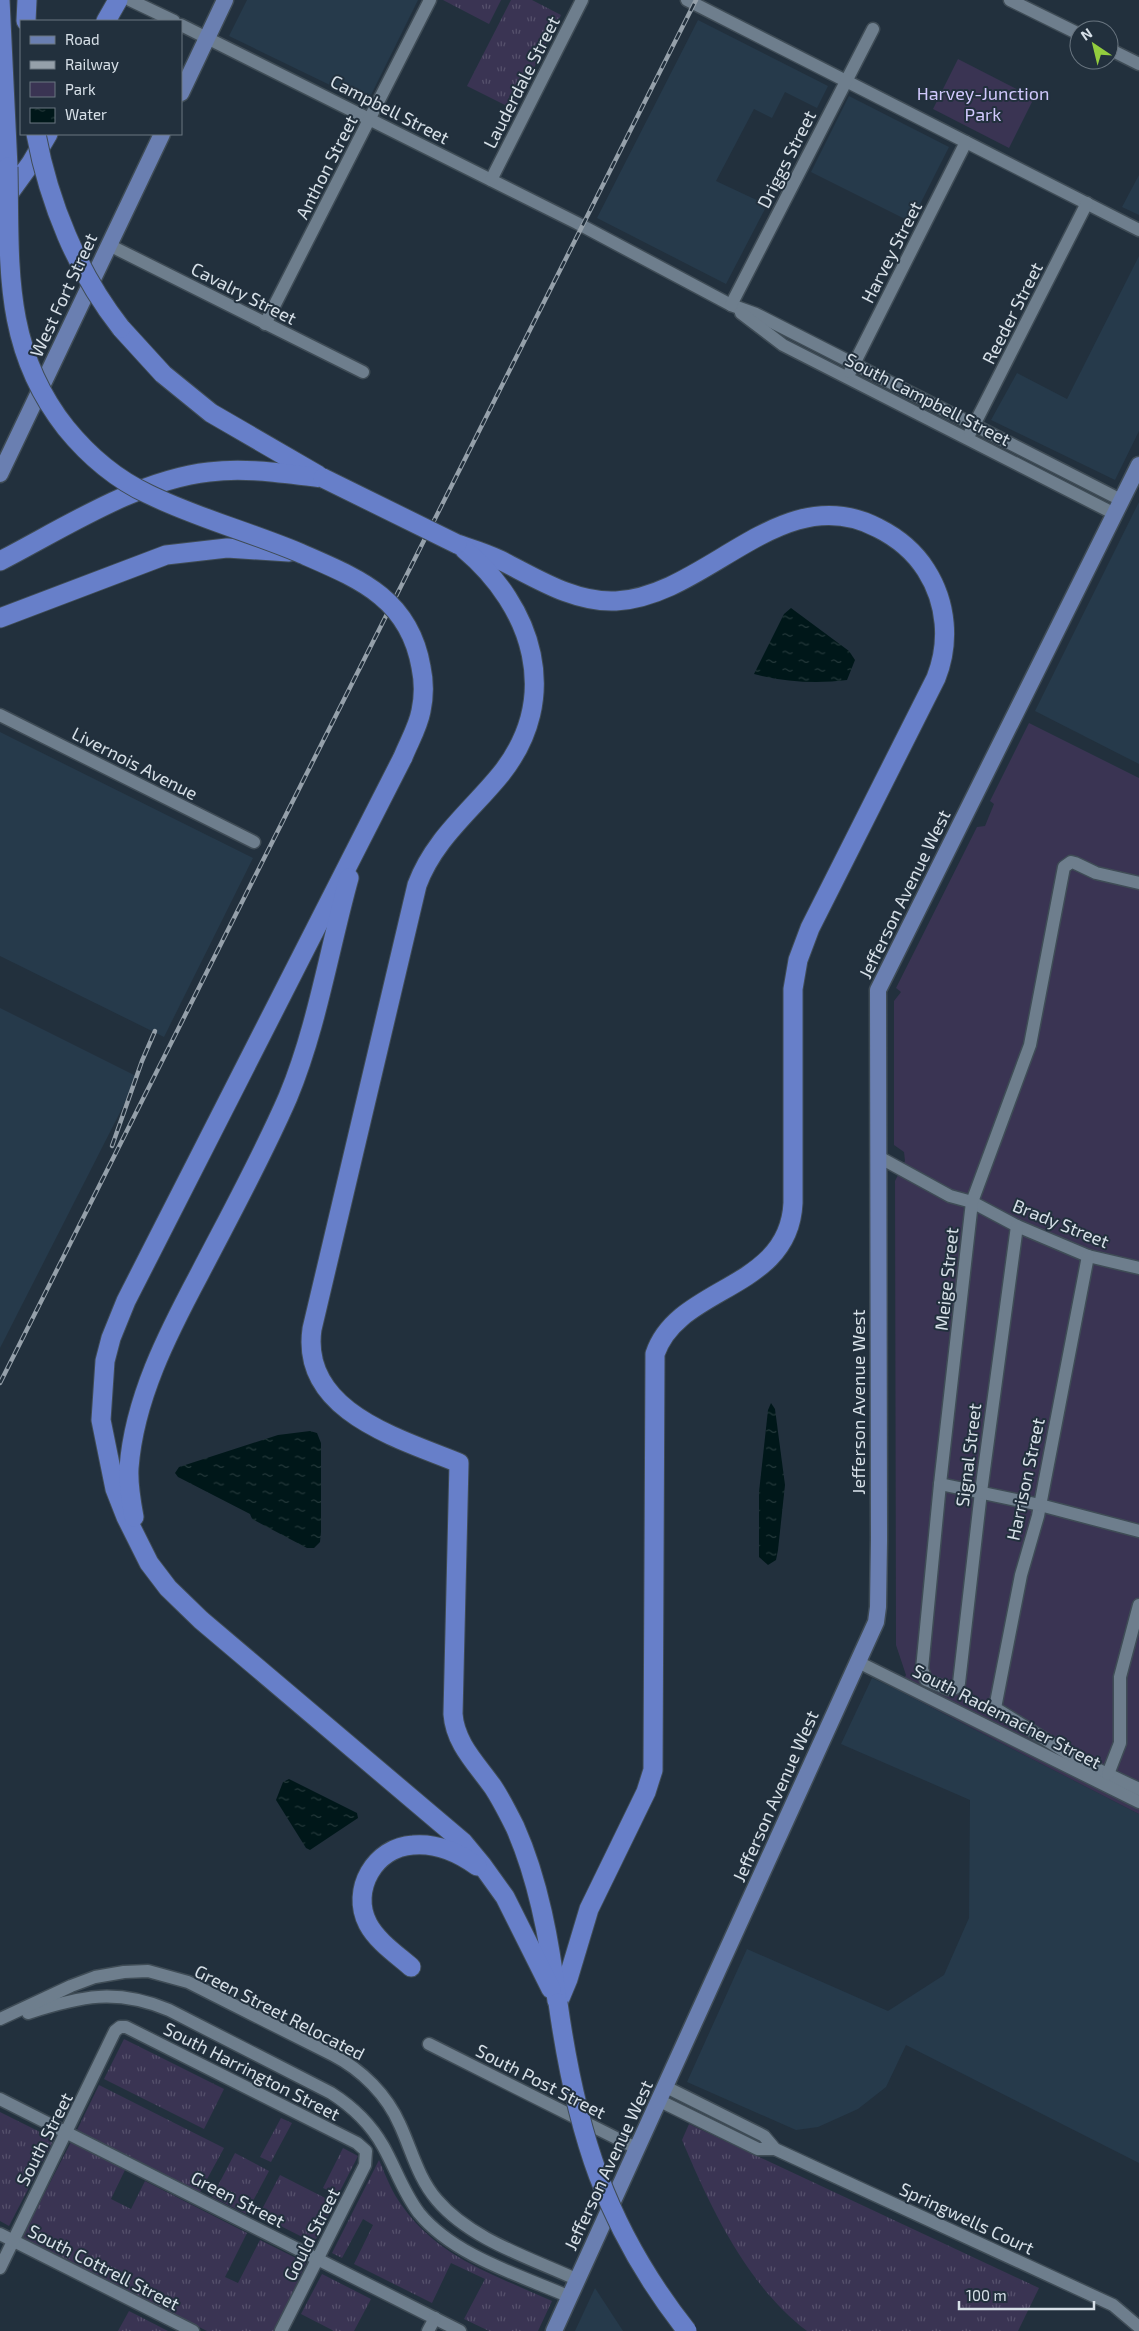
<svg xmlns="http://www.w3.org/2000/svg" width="1139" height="2331" viewBox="0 0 1139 2331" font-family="'Exo 2',sans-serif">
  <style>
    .built { fill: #263a4b }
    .grass { fill: url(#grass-tufts) }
    .park { fill: #3a3453 }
    .water { fill: url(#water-ripples) }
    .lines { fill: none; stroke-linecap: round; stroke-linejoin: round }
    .minor-casing { stroke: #3f4c56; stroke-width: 15 }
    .major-casing { stroke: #3f4c56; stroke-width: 19 }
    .highway-casing { stroke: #3f4c56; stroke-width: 21 }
    .minor { stroke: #6e7e8d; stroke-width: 12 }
    .major { stroke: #6a7fb1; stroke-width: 16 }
    .highway { stroke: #677fc9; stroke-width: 19 }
    .rail-casing { stroke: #95a0aa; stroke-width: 4.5 }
    .rail { stroke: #22303d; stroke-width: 2.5; stroke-dasharray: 8; stroke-linecap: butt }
    .highway-bridge-casing { stroke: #3f4c56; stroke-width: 21; stroke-linecap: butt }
    .highway-bridge { stroke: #677fc9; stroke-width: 19 }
    .labels { text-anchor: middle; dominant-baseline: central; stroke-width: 4; stroke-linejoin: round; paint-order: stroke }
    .street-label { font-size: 18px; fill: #d7e0e8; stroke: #22303d }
    .park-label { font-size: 18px; fill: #d0c8fc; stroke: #22303d }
  </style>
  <defs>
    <pattern id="grass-tufts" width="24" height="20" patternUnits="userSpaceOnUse" patternTransform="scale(1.25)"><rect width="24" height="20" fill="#3a3453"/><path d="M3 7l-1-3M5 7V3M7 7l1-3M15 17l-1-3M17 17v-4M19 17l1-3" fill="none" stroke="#56516c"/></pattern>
    <pattern id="water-ripples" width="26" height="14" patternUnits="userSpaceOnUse" patternTransform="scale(1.25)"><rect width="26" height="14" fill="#001719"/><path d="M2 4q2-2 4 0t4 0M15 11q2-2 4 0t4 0" fill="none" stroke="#24383a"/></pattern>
  </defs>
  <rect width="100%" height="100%" fill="#22303d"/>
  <g class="built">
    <path d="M247,0H418L367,103L229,36Z"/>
    <path d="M698,20L828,86L817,108L785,92L772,118L754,109L716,181L767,205L726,284L597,218Z"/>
    <path d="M849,96L949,147L911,222L811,172Z"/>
    <path d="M1139,175V215L1122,207Z"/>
    <path d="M1139,256V431L1115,480L991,420L1017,373L1067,399Z"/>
    <path d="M1139,502V764L1035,711Z"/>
    <path d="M0,732L253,858L164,1037L0,956Z"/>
    <path d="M0,1008L138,1077L0,1348Z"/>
    <path d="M872,1678L898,1690L1139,1814V2163L906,2045L886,2087L858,2109L818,2127L796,2130L687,2082L747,1949L888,2011L944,1975L969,1918L970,1800L841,1744Z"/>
    <path d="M595,2288L623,2331H575Z"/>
  </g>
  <g class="grass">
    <path d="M443,0H501L489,24Z"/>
    <path d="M511,0H532L561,15L513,109L467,86Z"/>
    <path d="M124,2039L224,2089L204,2129L104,2079Z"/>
    <path d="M99,2085L224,2148L200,2192L77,2130Z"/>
    <path d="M0,2112L54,2139L9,2226L0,2221Z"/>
    <path d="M281,2118L292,2123L271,2162L260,2157Z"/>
    <path d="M689,2124L1039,2288L1018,2331H807C746,2284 711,2209 682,2140Z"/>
    <path d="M71,2142L125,2170L111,2199L131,2209L145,2181L247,2233L225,2277L238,2283L260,2240L306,2263L275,2331H207L22,2237Z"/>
    <path d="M343,2148L358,2156L338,2195L323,2188Z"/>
    <path d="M235,2153L269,2171L246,2214L212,2197Z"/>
    <path d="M379,2160C386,2176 392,2193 403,2207C439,2258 497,2276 552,2301L538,2331H489L464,2319L485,2279L451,2263L432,2303L354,2264L373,2225L363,2219L342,2258L332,2253Z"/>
    <path d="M280,2175L335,2203L314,2243L259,2215Z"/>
    <path d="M322,2274L371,2299L354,2331H334L301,2314Z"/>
    <path d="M129,2311L168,2331H118Z"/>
  </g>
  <g class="park">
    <path d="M958,59L1034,98L1009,148L933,109Z"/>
    <path d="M1029,723L1139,778V1814L898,1690L906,1675L896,1645L895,1181L905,1161L904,1152L894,1145V1001L901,992L896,988L977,827L985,826L994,804L990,801Z"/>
  </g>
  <g class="water">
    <path d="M791,608L849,651L855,660L847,680C817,684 784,682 754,674L784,614Z"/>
    <path d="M771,1403L775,1409L785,1485L778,1550L776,1560L768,1565L759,1557V1492L768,1410Z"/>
    <path d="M310,1431L317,1433L321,1443V1532L320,1542L314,1548H307L252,1519L250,1514L178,1477L175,1473L179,1467L278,1435Z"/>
    <path d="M289,1779L357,1813L358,1818L310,1850L306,1848L276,1800L283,1782Z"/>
  </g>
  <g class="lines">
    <defs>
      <g id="minor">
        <path d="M130,0L174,21"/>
        <path d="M687,0L1139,230"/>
        <path d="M1010,0L1079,34"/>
        <path d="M181,25L577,223L731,305L756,314L1121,500"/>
        <path d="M1109,49L1139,64"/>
        <path d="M491,180L582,0"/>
        <path d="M109,245L363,372"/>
        <path d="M731,305L873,29"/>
        <path d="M741,313L783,345L1115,514"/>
        <path d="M265,324L430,0"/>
        <path d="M850,372L966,142"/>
        <path d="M970,433L1087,203"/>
        <path d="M0,715L254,842"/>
        <path d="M877,1156L950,1196L972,1202L1017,1226L1088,1256L1139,1268"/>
        <path d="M1017,1226L981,1492L959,1683L955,1688L948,1689L926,1680L922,1669L940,1484L972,1202L1030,1045L1064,867L1071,862L1075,863L1096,873L1139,883"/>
        <path d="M1088,1256L1038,1516L1021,1575L995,1708L1078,1760L1139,1789"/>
        <path d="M940,1484L1040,1505L1139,1531"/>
        <path d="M858,1662L1139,1802"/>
        <path d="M1108,1774L1120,1743V1677L1139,1605"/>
        <path d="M28,2013C81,1996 116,1988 169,2010L331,2093C353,2107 370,2123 383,2146C396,2169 403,2192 419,2213C454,2256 520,2275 570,2297"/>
        <path d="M0,2019L71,1986L95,1977L124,1972L148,1971L188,1982L333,2055C362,2070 387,2095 400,2125C412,2151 418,2178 437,2200C471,2240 531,2258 578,2280"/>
        <path d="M429,2044L638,2149"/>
        <path d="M666,2087L764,2136L775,2149L1113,2305L1139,2327"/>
        <path d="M0,2099L460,2331"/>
        <path d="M660,2101L758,2149H775"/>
        <path d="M0,2234L193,2331"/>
        <path d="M0,2268L115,2031L120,2027H126L357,2143L366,2151L365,2165L281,2331"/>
        <path d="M428,2331L435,2318"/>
      </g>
      <g id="major">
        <path d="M181,93L225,0"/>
        <path d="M0,474L162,134"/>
        <path d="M554,2331L876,1622L878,1607L879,1540L878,990L1139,465"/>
      </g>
      <g id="highway">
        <path d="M0,0L8,167"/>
        <path d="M26,21L27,0"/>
        <path d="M106,21L118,0"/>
        <path d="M2,203L31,163L48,134"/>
        <path d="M121,328L163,374L211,413L318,475"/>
        <path d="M457,544C472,549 486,553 500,560C536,578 574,603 616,601C708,596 782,477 878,528C898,538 914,551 926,570C947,603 950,643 936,678L810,928L798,960L793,989V1203C789,1291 678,1285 655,1354L653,1770L646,1792L589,1909L568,1979L558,2003"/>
        <path d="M464,549C533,607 562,697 501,774C471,811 434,839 417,885L312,1329C300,1412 401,1439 459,1463L453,1714C455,1743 476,1763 493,1787C501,1799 508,1813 515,1827C539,1881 550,1943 557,2001"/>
        <path d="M0,561C64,528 137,480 209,472C248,467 285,474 323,478"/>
        <path d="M0,618L166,555L227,548L289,552"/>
        <path d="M403,757L126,1301L111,1338L105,1361L101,1420L115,1489L126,1517L149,1563L168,1588L201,1620L463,1842L482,1865L505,1897L551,1989"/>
        <path d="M134,1517C131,1501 128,1484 129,1468C134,1399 168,1333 200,1273C230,1215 262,1157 288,1097C317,1027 329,950 349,878"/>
        <path d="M411,1967C396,1954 377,1941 368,1924C350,1890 375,1847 413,1845C436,1843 459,1853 477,1866"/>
      </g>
    </defs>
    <use href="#minor" class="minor-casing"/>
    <use href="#major" class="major-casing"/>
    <use href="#highway" class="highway-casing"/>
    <use href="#minor" class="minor"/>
    <use href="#major" class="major"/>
    <use href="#highway" class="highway"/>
    <defs>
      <g id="rail">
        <path d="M112,1146L142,1061L155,1031"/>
        <path d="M0,1383L696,0"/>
      </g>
    </defs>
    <use href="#rail" class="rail-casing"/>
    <use href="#rail" class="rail"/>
    <defs>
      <g id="highway-bridge">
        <path d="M36,134C49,203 77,272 121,328"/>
        <path d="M8,167C10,264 2,347 66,428C88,455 116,479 148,494C197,518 250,532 300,553C357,578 409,597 421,667C424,681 424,697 421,711C418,727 409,742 403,757"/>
        <path d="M323,478L457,544"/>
        <path d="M558,2003C576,2131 605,2227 687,2331"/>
      </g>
    </defs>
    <use href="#highway-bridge" class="highway-bridge-casing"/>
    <use href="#highway-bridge" class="highway-bridge"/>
  </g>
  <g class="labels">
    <g class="street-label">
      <text transform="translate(521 82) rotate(-63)">Lauderdale Street</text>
      <text transform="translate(390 109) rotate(27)">Campbell Street</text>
      <text transform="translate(786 159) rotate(-63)">Driggs Street</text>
      <text transform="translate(326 167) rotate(-63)">Anthon Street</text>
      <text transform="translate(891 252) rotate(-63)">Harvey Street</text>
      <text transform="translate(244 293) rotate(27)">Cavalry Street</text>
      <text transform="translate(63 295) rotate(-65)">West Fort Street</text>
      <text transform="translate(1012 313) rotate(-63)">Reeder Street</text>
      <text transform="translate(928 399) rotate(27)">South Campbell Street</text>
      <text transform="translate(135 763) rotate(27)">Livernois Avenue</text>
      <text transform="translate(904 894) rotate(-64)">Jefferson Avenue West</text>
      <text transform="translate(1061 1223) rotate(22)">Brady Street</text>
      <text transform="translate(946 1279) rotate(-84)">Meige Street</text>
      <text transform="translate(858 1402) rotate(-90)">Jefferson Avenue West</text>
      <text transform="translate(968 1455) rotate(-83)">Signal Street</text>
      <text transform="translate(1025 1479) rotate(-78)">Harrison Street</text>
      <text transform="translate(1007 1716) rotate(27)">South Rademacher Street</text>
      <text transform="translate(775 1796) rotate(-66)">Jefferson Avenue West</text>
      <text transform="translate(280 2012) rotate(27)">Green Street Relocated</text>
      <text transform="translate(252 2071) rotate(27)">South Harrington Street</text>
      <text transform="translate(541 2081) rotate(27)">South Post Street</text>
      <text transform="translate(44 2139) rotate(-63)">South Street</text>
      <text transform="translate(608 2165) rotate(-65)">Jefferson Avenue West</text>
      <text transform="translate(238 2199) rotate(27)">Green Street</text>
      <text transform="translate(967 2218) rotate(25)">Springwells Court</text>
      <text transform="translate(311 2234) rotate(-63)">Gould Street</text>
      <text transform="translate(104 2267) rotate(27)">South Cottrell Street</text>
    </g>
    <g class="park-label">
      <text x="983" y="93">Harvey-Junction<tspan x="983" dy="21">Park</tspan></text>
    </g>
  </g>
  <rect x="20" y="20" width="162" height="115" fill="#22303d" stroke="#6a7681"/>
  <rect x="30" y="36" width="25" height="8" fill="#6a7fb1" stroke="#6a7681"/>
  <text x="65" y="45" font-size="15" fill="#d7e0e8">Road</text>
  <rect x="30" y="61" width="25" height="8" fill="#95a0aa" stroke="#6a7681"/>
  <text x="65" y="70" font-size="15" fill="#d7e0e8">Railway</text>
  <rect x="30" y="82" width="25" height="15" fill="#3a3453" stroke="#6a7681"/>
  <text x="65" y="95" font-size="15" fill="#d7e0e8">Park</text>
  <rect x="30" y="108" width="25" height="15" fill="url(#water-ripples)" stroke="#6a7681"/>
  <text x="65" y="120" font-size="15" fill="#d7e0e8">Water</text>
  <g transform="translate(1094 45) rotate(325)"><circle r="24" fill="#22303d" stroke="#6a7681"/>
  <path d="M0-4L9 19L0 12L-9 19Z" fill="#93cd3e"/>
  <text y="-8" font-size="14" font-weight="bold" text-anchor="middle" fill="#d7e0e8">N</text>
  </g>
  <path d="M959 2301v8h135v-8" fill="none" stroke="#d7e0e8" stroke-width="2.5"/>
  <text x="966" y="2301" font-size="15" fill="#d7e0e8" stroke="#22303d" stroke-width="4" paint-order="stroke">100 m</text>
</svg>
